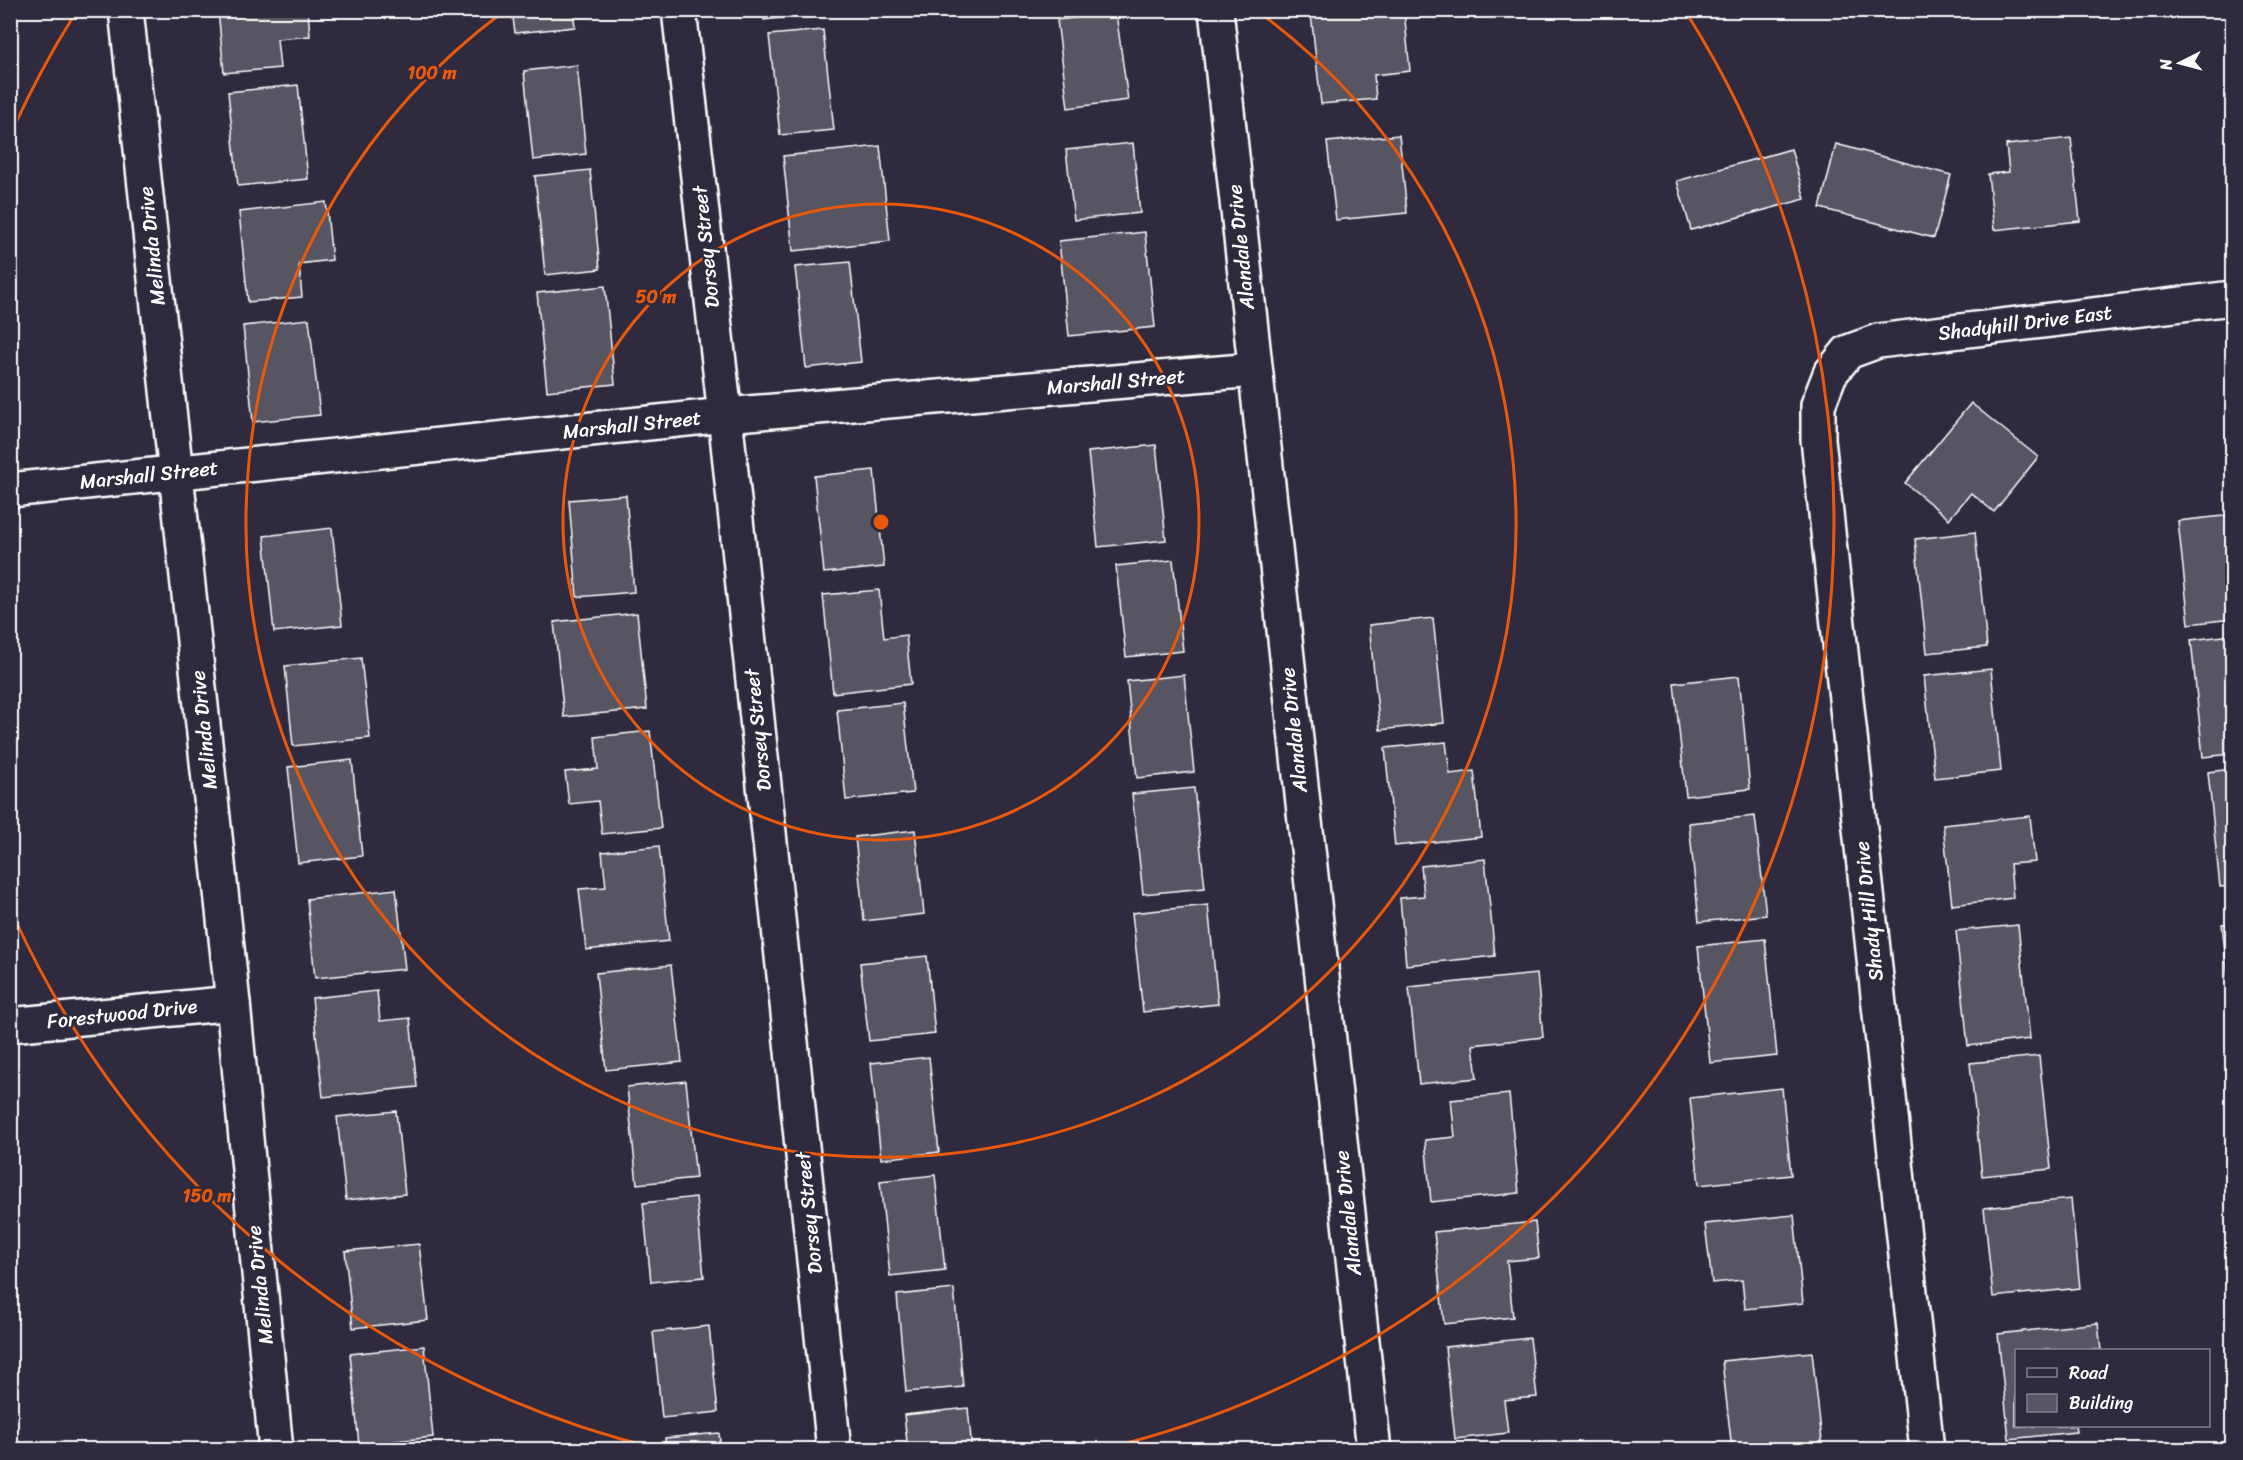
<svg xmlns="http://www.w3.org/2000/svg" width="2243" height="1460" viewBox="0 0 2243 1460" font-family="Sriracha,sans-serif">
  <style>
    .building { fill: #595564; stroke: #fff; stroke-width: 1.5 }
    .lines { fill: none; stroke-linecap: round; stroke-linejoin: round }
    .street-casing { stroke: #fff; stroke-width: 38 }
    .street { stroke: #2f2a3d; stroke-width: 33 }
    .ring { fill: none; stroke: #e8590c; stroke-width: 3 }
    .labels { text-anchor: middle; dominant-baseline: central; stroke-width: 5; stroke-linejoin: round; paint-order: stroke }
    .street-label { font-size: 20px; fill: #fff; stroke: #2f2a3d }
    .centre { fill: #e8590c; stroke: #2f2a3d; stroke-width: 3 }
    .ring-label { font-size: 18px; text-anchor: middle; font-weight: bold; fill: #e8590c; stroke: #2f2a3d; stroke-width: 5; stroke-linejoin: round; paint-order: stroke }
  </style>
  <rect width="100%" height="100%" fill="#2f2a3d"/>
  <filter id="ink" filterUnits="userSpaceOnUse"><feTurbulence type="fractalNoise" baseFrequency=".0167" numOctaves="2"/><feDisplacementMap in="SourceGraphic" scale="12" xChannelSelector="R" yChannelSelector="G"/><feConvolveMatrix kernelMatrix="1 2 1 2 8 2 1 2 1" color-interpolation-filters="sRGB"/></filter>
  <g filter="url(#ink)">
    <g class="building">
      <path d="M218,10H308L310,36L277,39L280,68L224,73Z"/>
      <path d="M512,10H573L575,27L515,33Z"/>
      <path d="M763,10H824V13L764,20Z"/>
      <path d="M1342,10H1404L1410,71L1374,75L1376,99L1321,104L1311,14Z"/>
      <path d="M1116,13L1128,100L1068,108L1057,20Z"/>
      <path d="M823,30L834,130L780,135L769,35Z"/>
      <path d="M577,65L586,154L533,160L524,71Z"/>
      <path d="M298,85L308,179L238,186L228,92Z"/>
      <path d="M1399,135L1407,213L1336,220L1327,142Z"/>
      <path d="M2071,138L2080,221L1994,230L1988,174L2009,172L2006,145Z"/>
      <path d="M1133,143L1140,213L1074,220L1066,150Z"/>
      <path d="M1836,144L1951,175L1934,238L1820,208Z"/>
      <path d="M880,146L890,241L793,251L783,156Z"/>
      <path d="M1791,149L1805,199L1691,230L1677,181Z"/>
      <path d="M590,170L600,269L545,275L535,176Z"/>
      <path d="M326,202L332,260L299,264L302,297L248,302L239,212Z"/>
      <path d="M1145,232L1155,327L1069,336L1059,241Z"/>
      <path d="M850,262L861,362L806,368L795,267Z"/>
      <path d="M605,286L615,384L547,391L537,293Z"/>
      <path d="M309,319L320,415L253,422L243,326Z"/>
      <path d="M1971,403L2038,457L1994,512L1971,493L1949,519L1905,483Z"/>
      <path d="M1156,445L1166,540L1098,547L1088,452Z"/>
      <path d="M874,470L884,567L824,573L814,476Z"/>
      <path d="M626,495L634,592L577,597L569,500Z"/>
      <path d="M2232,515V619L2189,624L2178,521Z"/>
      <path d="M332,528L342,625L274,632L264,536Z"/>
      <path d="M1975,532L1987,647L1927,653L1915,539Z"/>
      <path d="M1173,560L1183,651L1126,657L1116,566Z"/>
      <path d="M879,590L884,638L906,635L911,684L833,693L823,595Z"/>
      <path d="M637,613L647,709L564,717L554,622Z"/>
      <path d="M1433,618L1444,723L1380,730L1369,625Z"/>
      <path d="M2232,635V754L2203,757L2191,640Z"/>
      <path d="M361,658L370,738L293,746L285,666Z"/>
      <path d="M1991,669L2001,771L1935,778L1924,676Z"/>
      <path d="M1184,675L1194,772L1137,778L1127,681Z"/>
      <path d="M1739,676L1750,789L1686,796L1674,683Z"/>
      <path d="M903,703L913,793L846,800L837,710Z"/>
      <path d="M650,731L661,828L602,834L598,801L569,804L565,772L598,769L595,737Z"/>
      <path d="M1446,742L1450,774L1474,771L1481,837L1395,846L1385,748Z"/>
      <path d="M352,760L362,856L298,863L288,767Z"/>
      <path d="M2232,769V886L2220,887L2208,772Z"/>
      <path d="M1194,788L1205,888L1143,894L1132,794Z"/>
      <path d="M1755,816L1766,915L1699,922L1689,823Z"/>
      <path d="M2030,816L2035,862L2010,864L2013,898L1952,905L1943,825Z"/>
      <path d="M915,830L924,914L864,921L855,837Z"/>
      <path d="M659,846L669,941L586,950L579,889L606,887L602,852Z"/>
      <path d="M1485,859L1495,956L1406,965L1400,898L1424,896L1421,866Z"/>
      <path d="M396,889L405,969L315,978L307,899Z"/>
      <path d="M1208,905L1218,1004L1143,1012L1132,913Z"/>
      <path d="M2232,923V1015L2222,924Z"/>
      <path d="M2018,925L2030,1039L1968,1046L1956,931Z"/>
      <path d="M1765,939L1777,1056L1710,1063L1698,946Z"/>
      <path d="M927,956L935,1034L869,1041L860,963Z"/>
      <path d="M671,965L682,1062L606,1070L596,973Z"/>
      <path d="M1537,974L1543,1037L1473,1045L1477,1078L1419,1084L1409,987Z"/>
      <path d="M377,991L380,1021L410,1018L417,1087L323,1097L312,998Z"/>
      <path d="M2039,1056L2051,1169L1982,1176L1970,1063Z"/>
      <path d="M929,1057L939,1152L881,1159L871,1063Z"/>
      <path d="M686,1081L696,1178L637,1184L627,1087Z"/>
      <path d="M1782,1088L1791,1175L1699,1185L1690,1098Z"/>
      <path d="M1509,1094L1519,1193L1431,1202L1425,1140L1455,1137L1451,1100Z"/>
      <path d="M396,1111L405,1194L346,1200L337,1117Z"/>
      <path d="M935,1175L945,1270L890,1276L880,1181Z"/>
      <path d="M696,1197L704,1277L651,1282L643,1203Z"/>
      <path d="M2071,1199L2080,1288L1993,1297L1984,1208Z"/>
      <path d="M1794,1215L1803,1303L1745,1309L1742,1280L1712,1283L1705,1224Z"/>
      <path d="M1535,1222L1539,1258L1507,1261L1513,1317L1444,1324L1434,1232Z"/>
      <path d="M419,1244L428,1320L353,1328L345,1251Z"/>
      <path d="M954,1289L963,1387L906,1392L897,1295Z"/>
      <path d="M2098,1323L2101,1350H2016V1426H2075L2076,1432L2009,1439L1998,1334Z"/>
      <path d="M709,1326L718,1412L662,1418L653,1332Z"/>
      <path d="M1530,1338L1537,1397L1504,1400L1508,1433L1455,1439L1445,1347Z"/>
      <path d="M424,1346L433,1437L359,1445L350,1354Z"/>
      <path d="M1812,1352L1823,1450H1732L1722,1361Z"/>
      <path d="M968,1408L972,1450H908L904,1415Z"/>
      <path d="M719,1433L721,1450H666L665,1438Z"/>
    </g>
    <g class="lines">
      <defs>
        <g id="street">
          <path d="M126,10L233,1003L276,1450"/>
          <path d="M679,10L725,415L834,1450"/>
          <path d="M1216,10L1374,1450"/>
          <path d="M10,490L725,415L1254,370"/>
          <path d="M10,1025L233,1003"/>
          <path d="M1927,1450L1818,439V405L1830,374L1848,352L1878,341L2232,298"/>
        </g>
      </defs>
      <use href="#street" class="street-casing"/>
      <use href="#street" class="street"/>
    </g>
  </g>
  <g class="ring">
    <circle cx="881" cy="522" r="318"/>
    <path d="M1259 12A635 635 0 1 1 503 12"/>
    <path d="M659 1449A953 953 0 0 1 14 917M14 127A953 953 0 0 1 73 17M1689 17A953 953 0 0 1 1103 1449"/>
  </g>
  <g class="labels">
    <g class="street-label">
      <text transform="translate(152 246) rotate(-96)">Melinda Drive</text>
      <text transform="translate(706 247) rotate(-96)">Dorsey Street</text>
      <text transform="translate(1241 247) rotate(-96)">Alandale Drive</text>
      <text transform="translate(2025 323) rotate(-7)">Shadyhill Drive East</text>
      <text transform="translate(1116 382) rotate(-5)">Marshall Street</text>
      <text transform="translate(632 425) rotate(-6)">Marshall Street</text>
      <text transform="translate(149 475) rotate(-6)">Marshall Street</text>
      <text transform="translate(204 730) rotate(-96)">Melinda Drive</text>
      <text transform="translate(758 730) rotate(-96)">Dorsey Street</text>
      <text transform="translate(1294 730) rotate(-96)">Alandale Drive</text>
      <text transform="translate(1869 911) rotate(-96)">Shady Hill Drive</text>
      <text transform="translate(122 1014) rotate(-6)">Forestwood Drive</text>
      <text transform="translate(809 1213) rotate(-96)">Dorsey Street</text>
      <text transform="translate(1348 1213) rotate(-96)">Alandale Drive</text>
      <text transform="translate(260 1285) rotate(-96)">Melinda Drive</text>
    </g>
  </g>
  <circle cx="881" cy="522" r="9" class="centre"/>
  <g class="ring-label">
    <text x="432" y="79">100 m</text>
    <text x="656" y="303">50 m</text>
    <text x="207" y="1202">150 m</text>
  </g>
  <rect width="2243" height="1460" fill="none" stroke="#2f2a3d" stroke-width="36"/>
  <rect x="18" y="18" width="2207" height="1424" fill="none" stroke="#fff" stroke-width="2" filter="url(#ink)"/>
  <rect x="2015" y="1349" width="195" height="78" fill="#2f2a3d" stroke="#827f8b" stroke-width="1.5"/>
  <rect x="2027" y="1368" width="30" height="9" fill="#2f2a3d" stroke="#827f8b" stroke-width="1.5"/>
  <text x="2069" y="1379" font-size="18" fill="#ffffff">Road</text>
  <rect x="2027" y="1394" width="30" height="18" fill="#595564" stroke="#827f8b" stroke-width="1.5"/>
  <text x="2069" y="1409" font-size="18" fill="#ffffff">Building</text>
  <g transform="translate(2180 63) rotate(264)" stroke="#2f2a3d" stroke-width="4.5" paint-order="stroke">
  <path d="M0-4.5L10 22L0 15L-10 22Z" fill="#ffffff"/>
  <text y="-9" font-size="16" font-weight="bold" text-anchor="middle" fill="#ffffff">N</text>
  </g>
</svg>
